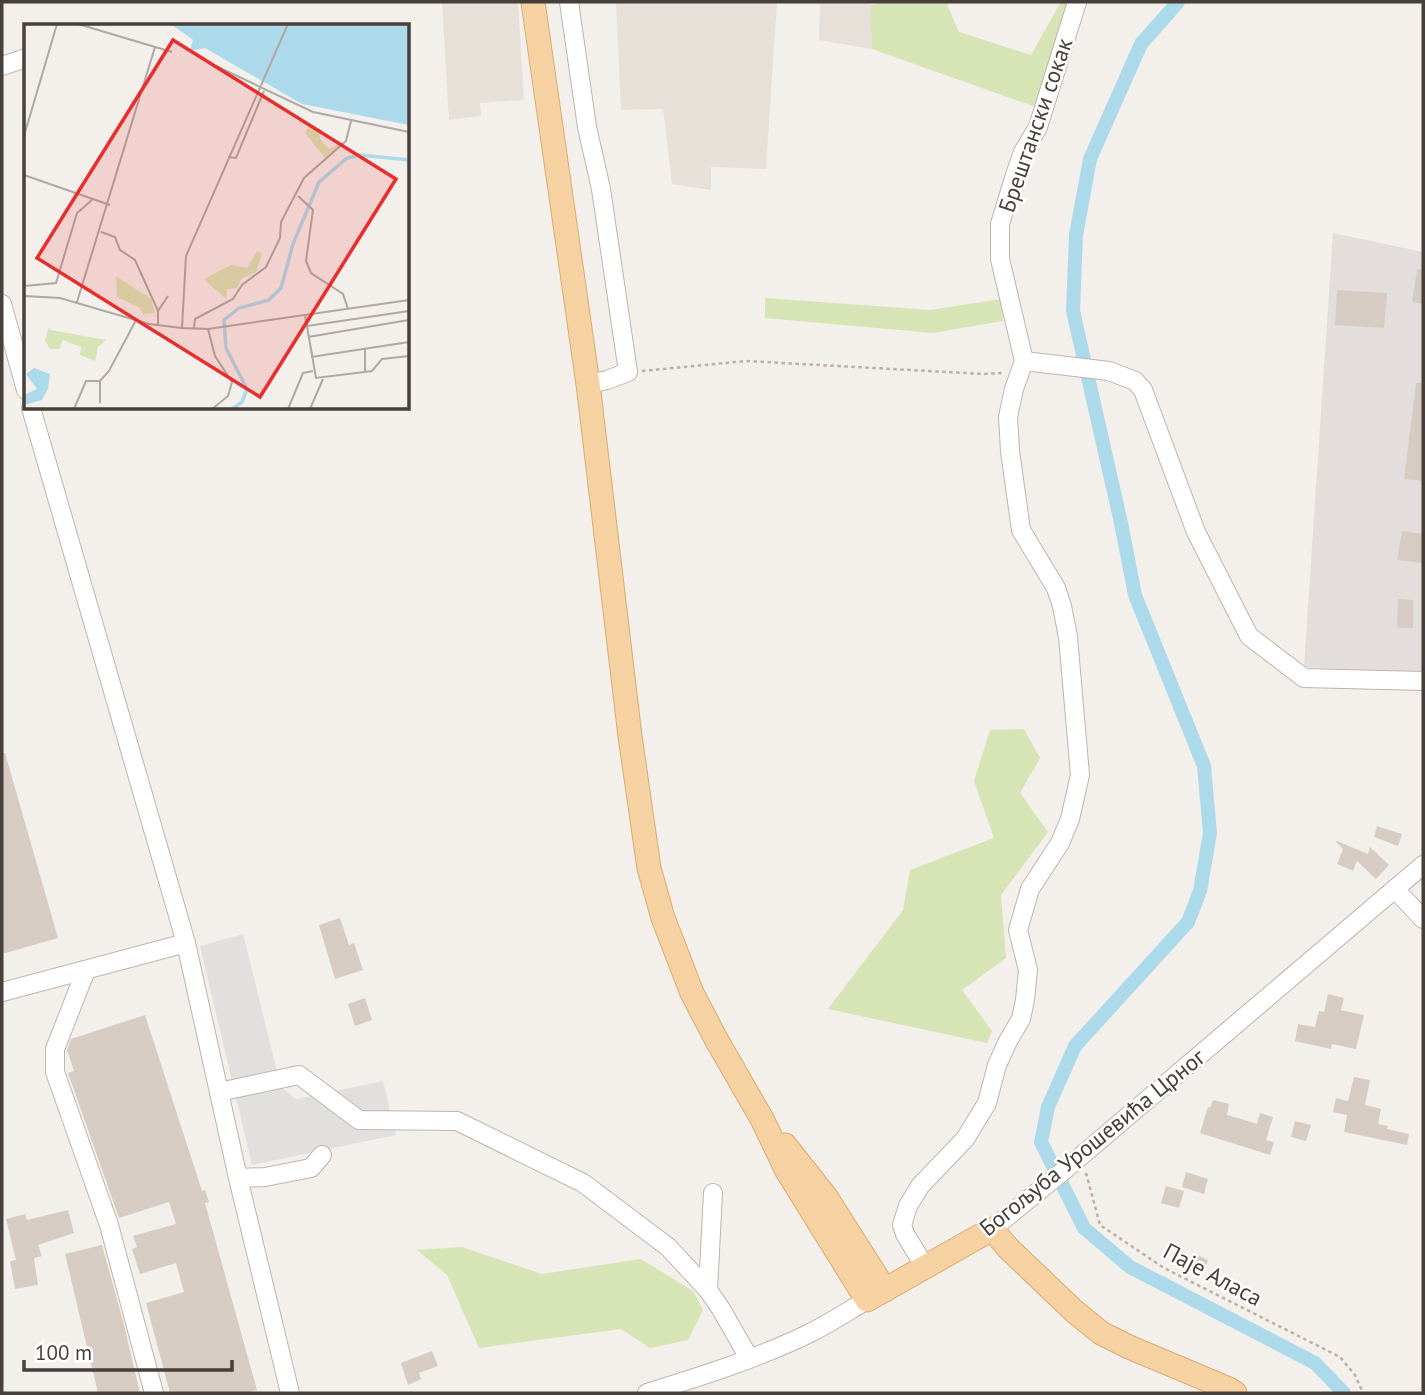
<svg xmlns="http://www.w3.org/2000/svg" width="1425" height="1395" viewBox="0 0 1425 1395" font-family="'PT Sans',sans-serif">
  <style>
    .residential { fill: #e7e0d8 }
    .industrial { fill: #e3dedb }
    .green { fill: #d6e4b6 }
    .parking { fill: #e2e0de }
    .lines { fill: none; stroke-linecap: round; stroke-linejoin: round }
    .canal { stroke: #acdaeb; stroke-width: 14 }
    .building { fill: #d7ccc3 }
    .minor-casing { stroke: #beb5ad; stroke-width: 20 }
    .major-casing { stroke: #daab71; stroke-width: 25 }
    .path { stroke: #bfafa0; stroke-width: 2.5; stroke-dasharray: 3.5 3.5; stroke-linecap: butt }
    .minor { stroke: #fff; stroke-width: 18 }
    .major { stroke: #f6d1a1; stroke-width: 23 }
    .labels { text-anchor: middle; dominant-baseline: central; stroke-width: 5; stroke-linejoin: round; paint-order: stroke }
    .street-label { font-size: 23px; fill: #473f39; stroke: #fff }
    .inset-river { fill: none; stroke: #acdaeb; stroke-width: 3.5 }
    .inset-road { fill: none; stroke: #aea9a3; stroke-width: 2 }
    .view { fill: #e82d2d; fill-opacity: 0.15; stroke: #e82d2d; stroke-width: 3.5 }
    .inset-edge { fill: none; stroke: #473f39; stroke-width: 3.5 }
  </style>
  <rect width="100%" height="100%" fill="#f3efea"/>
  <g class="residential">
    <path d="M442,2H518L524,100L480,103L481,116L449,120Z"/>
    <path d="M616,2H777L766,169L711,167V190L672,184L663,109L621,110Z"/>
    <path d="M820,2H870L872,49L819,40Z"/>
  </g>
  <path class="industrial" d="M1333,233L1423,252V673L1304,667Z"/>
  <g class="green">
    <path d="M886,2H946L959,32L1031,55L1061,2H1073L1036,107L872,49L870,5Z"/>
    <path d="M765,298L930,310L1001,299L1003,321L933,333L765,318Z"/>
    <path d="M1024,729L1040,758L1020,793L1048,832L1001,895L1006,958L962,990L992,1031L987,1043L828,1009L903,910L910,870L994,838L974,781L990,730Z"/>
    <path d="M462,1247L542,1274L641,1259L693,1291L703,1310L688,1340L650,1348L621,1329L479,1348L447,1275L417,1250Z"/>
  </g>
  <path class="parking" d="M243,934L281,1087L296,1099L383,1081L396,1135L252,1165L200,946Z"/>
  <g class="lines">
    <path class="canal" d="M1178,2L1141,44L1090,159L1076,235L1073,311L1121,523L1135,595L1204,766L1210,833L1200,891L1188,922L1075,1046L1048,1107L1041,1142L1084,1228L1130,1267L1315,1363L1344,1393"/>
  </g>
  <g class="building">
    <path d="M1417,269L1423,270V304L1412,302Z"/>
    <path d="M1337,290L1387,293L1384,328L1335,325Z"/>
    <path d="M1416,383H1423V481L1404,479Z"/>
    <path d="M1402,531L1423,534V563L1397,560Z"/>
    <path d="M1398,599L1413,600V628H1397Z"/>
    <path d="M2,753H5L58,938L2,954Z"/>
    <path d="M1377,826L1402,834L1398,846L1374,837Z"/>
    <path d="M1337,841L1368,854L1370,847L1389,865L1376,879L1357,861L1353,871L1337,864L1343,849L1336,842Z"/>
    <path d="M340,918L349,945L354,943L363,970L335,979L319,925Z"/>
    <path d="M1328,994L1344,998L1341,1010L1364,1015L1356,1049L1332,1044L1331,1049L1295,1041L1298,1024L1315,1027L1319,1011L1324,1012Z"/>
    <path d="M365,998L372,1020L355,1026L348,1004Z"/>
    <path d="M145,1015L202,1191L205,1190L209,1202L205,1203L257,1390L246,1393H170L146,1303L184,1292L176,1263L140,1274L132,1249L137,1247L133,1236L176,1224L169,1202L119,1218L68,1073L74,1071L67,1050L71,1039Z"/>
    <path d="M1354,1077L1370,1080L1365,1105L1381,1109L1378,1124L1388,1126L1387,1129L1409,1134L1407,1145L1344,1132L1347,1115L1333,1112L1336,1098L1348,1101Z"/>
    <path d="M1213,1100L1229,1104L1227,1115L1251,1122L1257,1124L1260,1113L1273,1117L1266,1140L1274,1142L1270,1155L1200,1133L1208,1107L1210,1108Z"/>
    <path d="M1295,1121L1311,1125L1306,1141L1291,1137Z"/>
    <path d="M1186,1172L1208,1179L1204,1194L1182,1187Z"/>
    <path d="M1166,1186L1184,1191L1179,1208L1161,1203Z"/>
    <path d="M68,1210L74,1233L38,1245L42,1256L34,1258L38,1285L15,1289L10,1261L16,1260L6,1219L25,1214L27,1220Z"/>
    <path d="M102,1245L124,1325L140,1393H98L65,1254Z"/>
    <path d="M1195,1254L1208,1260L1203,1273L1189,1266Z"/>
    <path d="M432,1351L438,1366L419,1373L421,1379L408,1385L401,1363Z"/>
  </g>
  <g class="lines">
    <defs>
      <g id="minor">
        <path d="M569,2L587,127L601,189L628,372L607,380L588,384"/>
        <path d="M2,66L26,58"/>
        <path d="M2,304L26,390"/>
        <path d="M1024,361L1109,371L1135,381L1143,390L1196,532L1249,636L1304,678L1423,681"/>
        <path d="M31,408L186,943L238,1178L290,1393"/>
        <path d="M1395,889L1423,919"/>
        <path d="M86,970L55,1049V1072L109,1225L154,1393"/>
        <path d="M2,992L186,943"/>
        <path d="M219,1092L299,1075L359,1120L457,1121L583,1183L668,1247L708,1290"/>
        <path d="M238,1178L265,1177L311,1168L322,1155"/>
        <path d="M713,1193L708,1290L721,1309L749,1358"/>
        <path d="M992,1229L1067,1168L1423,865"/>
        <path d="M925,1267L905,1234L902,1225L908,1206L920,1186L965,1139L987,1103L997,1065L1008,1041L1021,1019L1025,1000L1028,970L1018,930L1030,889L1060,843L1070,819L1080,775L1068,637L1062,606L1056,588L1021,530L1010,451L1008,417L1014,389L1024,361L1000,259V224L1014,178L1023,152L1038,127L1077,2"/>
        <path d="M647,1393C702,1376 759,1358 810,1333C830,1323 848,1311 867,1300"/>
      </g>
      <g id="major">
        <path d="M533,2L588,384L630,736L649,868L663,918L692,993L716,1039L762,1119L787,1171L867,1300L992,1229L1008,1248L1074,1311L1101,1333L1129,1347L1229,1389L1235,1393"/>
        <path d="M785,1145L826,1197L885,1290"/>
      </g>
    </defs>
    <use href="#minor" class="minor-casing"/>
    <use href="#major" class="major-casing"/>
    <g class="path">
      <path d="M642,371L746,361L983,374L1002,373"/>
      <path d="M1086,1173L1100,1225L1164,1268L1340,1357L1355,1375L1363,1393"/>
    </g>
    <use href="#minor" class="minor"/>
    <use href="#major" class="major"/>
  </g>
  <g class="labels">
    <g class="street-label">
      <text transform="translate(1035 125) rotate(-71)">Брештански сокак</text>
      <text transform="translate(1092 1142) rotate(-39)">Богољуба Урошевића Црног</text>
      <text transform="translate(1213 1274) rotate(28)">Паје Аласа</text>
    </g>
  </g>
  <g transform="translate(24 24)">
    <rect width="385" height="385" fill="#f3efea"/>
    <path d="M285,102L297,106L296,115L305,125L319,118L301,134L281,109ZM233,227L238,230L232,248L218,254L213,264L203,265L202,275L180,255L207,241L223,244ZM92,252L127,275L131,289L119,290L116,284L93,273ZM25,303L26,306L82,316L74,323L71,337L56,331L57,323L39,316L35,325H26L21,316Z" fill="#d6e4b6"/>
    <path d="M147,0H385V101L278,80L181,24L166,27L169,16ZM10,344L26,350L24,365L18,376L0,381V371L13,365L2,350Z" fill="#acdaeb"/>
    <path class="inset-river" d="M208,385L218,378L223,365L202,324L200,296L215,284L245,276L257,264L269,220L295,158L323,134L336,131L385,136"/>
    <path class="inset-road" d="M54,0L148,28M192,42L289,88L385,108M0,112L33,0M204,133L212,134L240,67M0,151L86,181M274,172L289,186L282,237L287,249L319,270L324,285M77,208L91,213L96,226L111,236L134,287M0,262L32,259L53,189L68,176M0,272L36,274L125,300L158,304M53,278L131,23M281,291L292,354L348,347L358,335L385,332M134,301V287L144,272M283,302L385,287M170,304L171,295L209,275L218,261L242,243L256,214L257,198L280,154L322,117L327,97M184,305L385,276M284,313L385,296M287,333L385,318M341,348V325M76,357V379M50,385L62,357H76L85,347L112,296M188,385L204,372L208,358L191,332L184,305L158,304L162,232L264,0M264,385L279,349L289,347M286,385L299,355"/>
    <path class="view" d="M149,16L372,155L236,373L13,234Z"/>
    <rect width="385" height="385" class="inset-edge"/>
  </g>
  <rect width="1425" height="1395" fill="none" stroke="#473f39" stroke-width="7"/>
  <path d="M24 1360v10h208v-10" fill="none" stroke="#473f39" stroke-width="3.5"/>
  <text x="35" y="1360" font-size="21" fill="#473f39" stroke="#ffffff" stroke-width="5" paint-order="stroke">100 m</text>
</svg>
